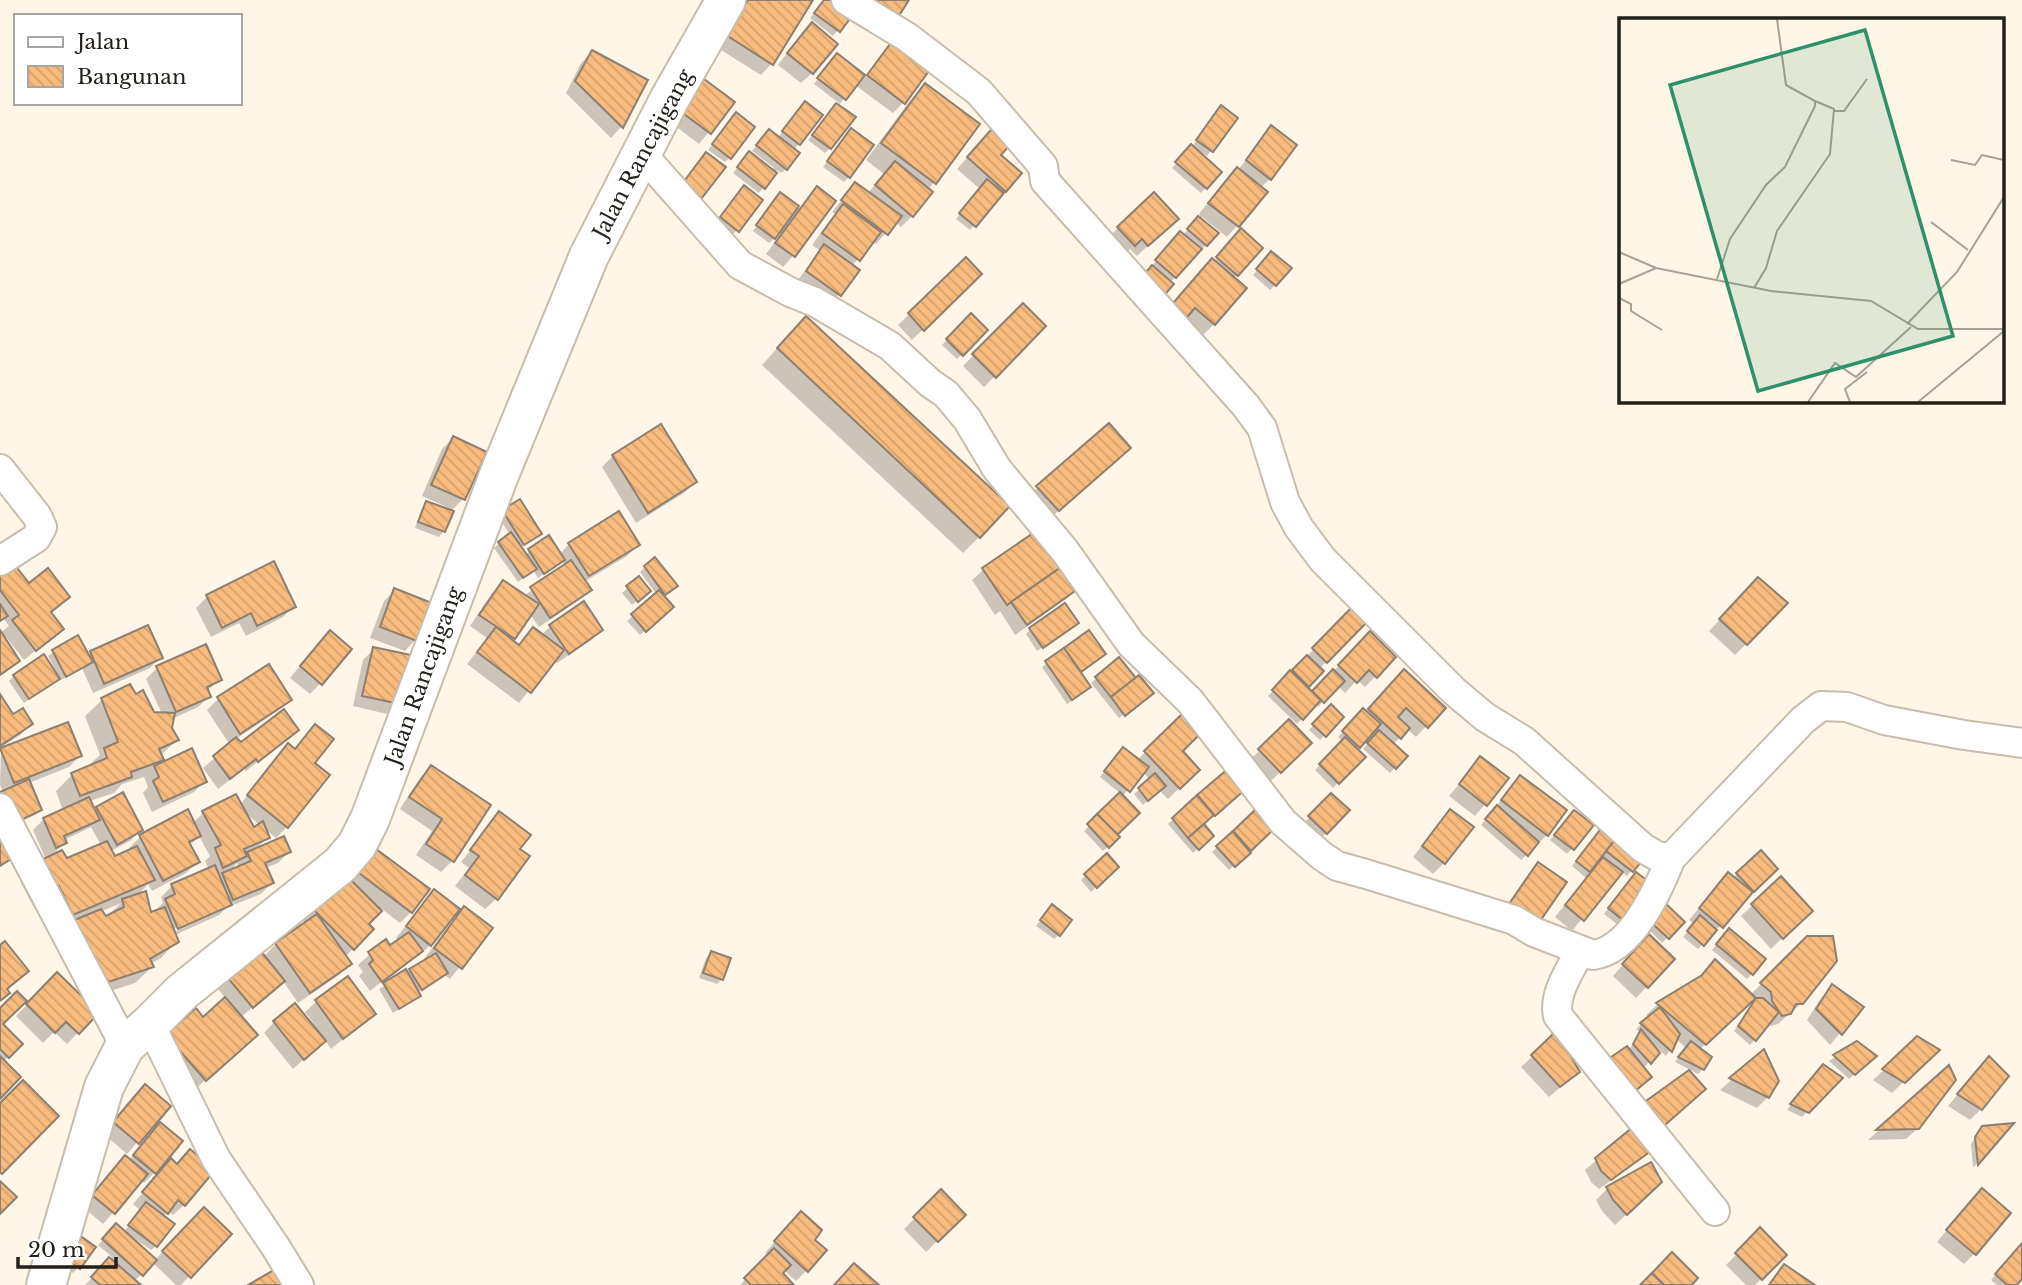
<svg xmlns="http://www.w3.org/2000/svg" width="2022" height="1285" viewBox="0 0 2022 1285" font-family="'Libre Baskerville',serif">
  <style>
    .shadow { fill: #0003; fill-rule: evenodd }
    .building { fill: url(#building-back-hatch); stroke: #8d7f72; stroke-width: 2 }
    .lines { fill: none; stroke-linecap: round; stroke-linejoin: round }
    .minor-casing { stroke: #c8bdac; stroke-width: 32 }
    .secondary-casing { stroke: #c8bdac; stroke-width: 42 }
    .minor { stroke: #fff; stroke-width: 28 }
    .secondary { stroke: #fff; stroke-width: 38 }
    .labels { text-anchor: middle; dominant-baseline: central; stroke-width: 6; stroke-linejoin: round; paint-order: stroke }
    .street-label { font-size: 21px; fill: #24201a; stroke: #fff }
    .inset-road { fill: none; stroke: #a7a095; stroke-width: 2 }
    .view { fill: #2e916b; fill-opacity: 0.15; stroke: #2e916b; stroke-width: 3.5 }
    .inset-edge { fill: none; stroke: #24201a; stroke-width: 3.5 }
  </style>
  <defs>
    <pattern id="building-back-hatch" width="6" height="6" patternUnits="userSpaceOnUse" patternTransform="scale(1.75)"><rect width="6" height="6" fill="#f8bb7d"/><path d="M-1 5l2 2M0 0l6 6M5-1l2 2" fill="none" stroke="#d4a06b"/></pattern>
  </defs>
  <rect width="100%" height="100%" fill="#fff6e7"/>
  <g class="shadow">
    <path d="M745,0H811L771,64L761,75L716,47Z"/>
    <path d="M825,0H907L852,13L833,36L810,18Z"/>
    <path d="M801,35L812,73L801,83L778,65Z"/>
    <path d="M893,42L904,102L893,113L855,85L838,106L830,148L825,153L808,140L839,103L814,84L837,55L865,77Z"/>
    <path d="M592,52L645,80L621,127L611,138L566,93L581,63Z"/>
    <path d="M925,85L978,124L928,190L912,216L901,227L895,222L876,244L872,241L852,266L858,271L829,306L796,282L821,251L812,245L835,214L832,212L855,184L868,193L884,174L866,160L909,102Z"/>
    <path d="M693,92L733,102L699,144L670,122Z"/>
    <path d="M800,108L799,144L793,150L786,169L781,173L777,170L759,193L733,173L745,158L772,170L774,168L752,151L764,136L778,138Z"/>
    <path d="M1216,112L1236,118L1207,156L1200,151L1198,153L1220,172L1201,193L1172,168L1192,147Z"/>
    <path d="M731,120L730,157L725,162L708,150Z"/>
    <path d="M1272,128L1270,179L1260,188L1266,192L1227,237L1202,217L1200,219L1206,245L1201,250L1200,249L1170,283L1152,266L1175,238L1183,235L1200,216L1199,214L1226,180L1238,170Z"/>
    <path d="M846,135L849,177L844,182L823,167Z"/>
    <path d="M987,135L999,155L1020,173L970,230L956,219L980,189L957,169Z"/>
    <path d="M817,188L834,201L793,256L783,267L766,254L781,234L779,233L769,243L753,231L781,194L800,208Z"/>
    <path d="M739,193L737,230L732,235L716,223Z"/>
    <path d="M1118,228L1166,229L1137,256L1130,249L1123,256L1107,239Z"/>
    <path d="M1236,236L1237,275L1233,279L1214,324L1203,335L1184,318L1159,321L1201,271L1212,260L1214,262Z"/>
    <path d="M1267,258L1275,285L1270,290L1253,275Z"/>
    <path d="M966,259L980,274L912,340L898,325Z"/>
    <path d="M1023,305L1044,326L984,387L963,366Z"/>
    <path d="M971,315L986,330L957,359L942,345Z"/>
    <path d="M790,334L979,537L963,553L762,365Z"/>
    <path d="M661,426L695,482L684,493L636,523L602,467L613,456Z"/>
    <path d="M453,438L463,499L450,512L444,531L439,537L415,528L422,508L427,503L448,511L449,508L422,496L442,449Z"/>
    <path d="M1117,459L1047,521L1027,498L1038,487Z"/>
    <path d="M503,511L539,534L520,548L525,555L549,538L560,554L569,544L638,545L627,556L584,582L590,589L579,600L539,627L530,614L511,641L517,646L533,629L541,635L551,626L601,630L590,641L557,663L554,659L519,703L467,664L487,638L470,626L492,593L503,582L524,596L565,566L562,560L538,578L533,570L518,582L494,548L510,535L498,516Z"/>
    <path d="M1042,530L1080,586L1069,597L1015,635L1000,611L995,615L972,580L983,570Z"/>
    <path d="M645,567L670,590L663,596L672,607L640,635L627,621L657,595L640,572Z"/>
    <path d="M0,571L50,613L62,629L24,660L6,637L4,639L18,660L0,676V633L9,626L3,618L0,621Z"/>
    <path d="M638,579L644,596L632,605L622,593Z"/>
    <path d="M1759,579L1786,604L1735,655L1709,631Z"/>
    <path d="M395,590L415,640L405,651L370,638L384,601Z"/>
    <path d="M207,597L294,606L283,617L246,636L239,623L211,637L196,608Z"/>
    <path d="M1353,609L1366,621L1319,669L1322,672L1306,688L1312,693L1370,634L1394,657L1365,687L1357,680L1345,693L1338,686L1318,707L1315,704L1297,724L1268,696Z"/>
    <path d="M1072,627L1037,651L1026,634L1031,629Z"/>
    <path d="M1088,633L1098,659L1079,673L1084,691L1067,704L1042,667Z"/>
    <path d="M77,637L87,656L91,652L160,657L150,668L93,693L82,668L61,680L59,677L24,703L9,681L14,676L56,671L48,656Z"/>
    <path d="M319,643L320,684L310,694L290,678Z"/>
    <path d="M206,646L220,679L207,691L209,696L198,707L172,719L170,728L177,740L160,756L162,760L155,767L205,781L194,792L152,812L143,793L148,787L144,777L122,784L114,793L90,801L94,811L97,808L141,830L130,841L111,851L114,858L131,851L129,848L140,837L193,823L203,813L240,805L278,756L288,745L294,750L315,726L313,763L287,827L276,838L264,828L268,837L255,850L289,852L278,863L265,868L272,883L261,894L226,908L219,915L175,935L177,941L161,958L150,964L152,967L135,983L83,1000L97,1013L67,1044L54,1032L43,1043L16,1016L57,974L82,998L43,901L33,906L20,881L36,865L46,860L33,830L44,819L63,811L56,791L72,775L88,766L100,755L85,716L102,700L162,714L146,679L157,668ZM244,812L260,825L253,829ZM91,827L101,845L66,860L51,856L65,843L64,840ZM199,836L210,856L205,861L209,869L172,886L161,897L163,903L150,915L136,897L148,884L152,891L186,873L197,862L189,846ZM237,863L239,868L229,872ZM121,903L105,918L100,912ZM219,909V912L170,934L169,931Z"/>
    <path d="M374,649L398,703L387,714L353,706L363,660Z"/>
    <path d="M1119,660L1149,695L1119,718L1091,683Z"/>
    <path d="M269,666L290,700L279,710L236,739L240,745L297,730L246,771L244,769L218,789L203,768L230,745L207,710L218,699Z"/>
    <path d="M1393,682L1426,726L1416,737L1407,729L1393,745L1405,756L1390,773L1363,749L1375,736L1371,732L1356,749L1363,757L1333,788L1315,770L1343,741L1338,737L1358,715L1365,713Z"/>
    <path d="M0,697L12,717L31,724L20,735L0,748Z"/>
    <path d="M1331,707L1342,717L1320,740L1309,730Z"/>
    <path d="M1183,716L1180,751L1198,770L1168,799L1159,790L1143,805L1134,794L1150,780L1143,772L1122,797L1113,842L1103,851L1084,831L1121,794L1100,777L1118,754L1137,760Z"/>
    <path d="M1289,721L1310,743L1270,782L1249,761Z"/>
    <path d="M1,750L80,756L69,767L29,783L40,810L35,815L7,827L0,810V794L3,792L0,785Z"/>
    <path d="M1481,758L1507,778L1475,816L1449,796Z"/>
    <path d="M431,767L489,806L452,861L441,872L416,855L432,831L400,809L420,778Z"/>
    <path d="M1229,770L1239,793L1202,824L1212,836L1193,853L1168,824Z"/>
    <path d="M1520,777L1547,835L1521,860L1481,825Z"/>
    <path d="M1331,795L1348,810L1321,838L1305,822Z"/>
    <path d="M1258,809L1274,826L1229,870L1212,852Z"/>
    <path d="M499,814L518,849L496,899L485,909L455,886L469,868L461,862Z"/>
    <path d="M1569,817L1592,825L1567,854L1550,840Z"/>
    <path d="M1440,823L1444,863L1433,874L1413,857Z"/>
    <path d="M1598,833L1638,862L1627,876L1621,871L1572,931L1555,917L1586,878L1572,866ZM1601,855L1604,858L1592,870L1590,868Z"/>
    <path d="M373,848L411,912L400,923L382,909L367,924L372,929L345,957L350,964L339,975L298,1003L283,981L240,1018L245,1046L194,1090L156,1047L203,1020L226,999L218,989L229,978L263,957L276,944L306,923L303,921Z"/>
    <path d="M1760,853L1775,869L1698,949L1683,937L1694,924L1689,920L1718,885L1733,878Z"/>
    <path d="M1106,856L1117,867L1091,892L1081,880Z"/>
    <path d="M1538,864L1526,934L1500,916L1528,875Z"/>
    <path d="M1631,879L1650,885L1618,925L1604,914Z"/>
    <path d="M1781,879L1810,911L1771,949L1741,916Z"/>
    <path d="M434,891L430,945L419,956L417,954L370,991L359,976L363,972L358,965L385,941L390,947L399,940L396,938Z"/>
    <path d="M464,909L490,928L450,979L444,975L417,993L419,996L414,1000L393,1013L379,989L426,961L424,959L453,920Z"/>
    <path d="M1047,911L1059,935L1054,939L1036,926Z"/>
    <path d="M1640,921L1683,922L1662,943Z"/>
    <path d="M1724,935L1752,974L1747,979L1712,950Z"/>
    <path d="M1808,938L1802,1003L1778,1024L1771,1026L1769,1023L1750,1045L1734,1031L1757,998L1755,997L1699,1050L1703,1069L1698,1074L1675,1062L1686,1048L1676,1039L1666,1056L1659,1050L1643,1069L1629,1050L1640,1032L1636,1029L1649,1017L1646,1015L1657,1005L1698,979L1715,962L1750,995Z"/>
    <path d="M1638,948L1673,959L1636,998L1613,976Z"/>
    <path d="M711,953L722,979L717,984L699,978L706,958Z"/>
    <path d="M1832,987L1861,1008L1830,1045L1807,1020L1821,998Z"/>
    <path d="M316,1002L374,1014L331,1049L325,1040L293,1069L264,1033L274,1022L311,1026L314,1024L305,1012Z"/>
    <path d="M0,1010L1,1024L21,1044L3,1062L0,1096Z"/>
    <path d="M1556,1034L1578,1072L1549,1097L1521,1067Z"/>
    <path d="M1917,1039L1937,1050L1892,1093L1873,1080Z"/>
    <path d="M1857,1043L1870,1061L1849,1079L1829,1061Z"/>
    <path d="M1763,1052L1768,1097L1757,1108L1720,1090Z"/>
    <path d="M1948,1068L1918,1128L1906,1139L1868,1140Z"/>
    <path d="M1979,1069L1981,1109L1970,1120L1948,1106Z"/>
    <path d="M1818,1071L1840,1078L1802,1117L1787,1110Z"/>
    <path d="M145,1086L168,1106L127,1154L104,1134Z"/>
    <path d="M2010,1125L1977,1164L1973,1167L1971,1144L1978,1133Z"/>
    <path d="M1635,1127L1649,1139V1150L1637,1162L1599,1189L1591,1182L1585,1170Z"/>
    <path d="M150,1135L154,1173L144,1183L141,1181L103,1224L82,1206L114,1168L129,1160Z"/>
    <path d="M160,1172L184,1205L173,1215L168,1211L163,1217L156,1246L151,1250L135,1239L133,1241L155,1260L193,1220L229,1234L181,1285H176L152,1262L134,1282L138,1285H85L112,1257L98,1245L116,1226L124,1232L140,1210L133,1204Z"/>
    <path d="M1607,1189L1649,1193L1615,1225L1602,1211L1596,1200Z"/>
    <path d="M941,1192L964,1215L926,1252L904,1229Z"/>
    <path d="M1971,1201L1975,1253L1964,1264L1937,1242Z"/>
    <path d="M790,1224L812,1240L807,1270L796,1281L784,1270L781,1273L792,1285H740L768,1256L765,1253Z"/>
    <path d="M1760,1230L1784,1255L1755,1285H1746L1726,1265Z"/>
    <path d="M78,1244V1268L73,1273L63,1265Z"/>
    <path d="M2022,1245V1276L2014,1285H1997L1991,1280Z"/>
  </g>
  <g class="building">
    <path d="M748,0H813L773,65L726,35Z"/>
    <path d="M824,0H840L855,12L840,32L814,13Z"/>
    <path d="M859,0H909L895,22Z"/>
    <path d="M812,22L838,44L813,74L787,53Z"/>
    <path d="M893,40L931,68L905,104L867,75Z"/>
    <path d="M592,50L648,80L623,128L575,81Z"/>
    <path d="M837,53L865,75L846,100L817,78Z"/>
    <path d="M704,79L735,102L711,134L680,111Z"/>
    <path d="M925,83L980,124L936,184L881,143Z"/>
    <path d="M805,101L823,115L800,145L782,131Z"/>
    <path d="M836,103L856,117L831,149L812,135Z"/>
    <path d="M1221,105L1238,118L1213,152L1196,140Z"/>
    <path d="M736,112L755,127L731,159L712,144Z"/>
    <path d="M998,122L1016,138L1001,155L1022,173L1006,192L967,157Z"/>
    <path d="M1271,125L1297,145L1271,180L1246,160Z"/>
    <path d="M851,128L874,145L850,178L827,161Z"/>
    <path d="M769,129L800,153L787,170L756,145Z"/>
    <path d="M1191,144L1222,172L1207,189L1175,162Z"/>
    <path d="M749,151L777,173L765,189L737,167Z"/>
    <path d="M706,152L726,167L701,199L682,184Z"/>
    <path d="M895,161L933,192L913,217L875,185Z"/>
    <path d="M1237,167L1268,192L1239,227L1208,203Z"/>
    <path d="M987,179L1004,193L976,227L959,213Z"/>
    <path d="M855,182L902,216L888,235L841,200Z"/>
    <path d="M744,185L763,200L739,232L720,217Z"/>
    <path d="M817,186L836,201L795,257L775,243Z"/>
    <path d="M780,192L799,206L775,239L756,225Z"/>
    <path d="M1154,192L1179,219L1148,246L1142,239L1135,246L1117,227Z"/>
    <path d="M843,204L881,232L860,261L822,233Z"/>
    <path d="M1198,216L1219,233L1207,246L1187,229Z"/>
    <path d="M1241,228L1263,248L1238,276L1216,257Z"/>
    <path d="M1180,231L1202,249L1176,278L1155,260Z"/>
    <path d="M824,244L860,270L841,296L806,271Z"/>
    <path d="M1271,251L1292,268L1276,286L1256,269Z"/>
    <path d="M966,257L982,274L924,331L908,313Z"/>
    <path d="M1212,258L1247,288L1215,325L1195,308L1183,322L1168,309Z"/>
    <path d="M1152,265L1174,284L1161,299L1140,280Z"/>
    <path d="M1023,303L1046,326L996,378L972,354Z"/>
    <path d="M971,313L988,330L963,356L946,339Z"/>
    <path d="M806,316L1010,506L980,538L777,348Z"/>
    <path d="M1109,423L1131,448L1059,511L1036,486Z"/>
    <path d="M661,424L697,482L648,513L612,455Z"/>
    <path d="M453,436L487,452L465,500L431,485Z"/>
    <path d="M520,499L542,534L524,545L502,510Z"/>
    <path d="M426,501L454,511L445,532L418,522Z"/>
    <path d="M619,511L640,545L589,576L568,543Z"/>
    <path d="M1042,527L1067,563L1007,605L982,568Z"/>
    <path d="M511,532L537,569L523,578L498,542Z"/>
    <path d="M549,535L565,560L544,574L528,549Z"/>
    <path d="M655,557L678,586L665,595L644,566Z"/>
    <path d="M11,560L29,583L48,568L70,597L51,612L64,629L36,651L12,620L19,615L0,590V568Z"/>
    <path d="M571,560L592,590L550,618L530,587Z"/>
    <path d="M274,561L296,607L257,626L251,613L222,628L206,595Z"/>
    <path d="M1067,563L1082,586L1027,625L1011,602Z"/>
    <path d="M639,576L651,591L638,602L626,586Z"/>
    <path d="M1758,577L1788,603L1747,645L1719,619Z"/>
    <path d="M503,580L539,604L515,639L479,615Z"/>
    <path d="M394,588L432,603L417,641L380,627Z"/>
    <path d="M659,590L674,607L646,632L631,614Z"/>
    <path d="M584,601L603,630L569,654L549,625Z"/>
    <path d="M1065,603L1079,623L1043,648L1029,628Z"/>
    <path d="M0,604L8,616L0,621Z"/>
    <path d="M1353,606L1368,621L1327,663L1312,648Z"/>
    <path d="M148,625L163,658L104,684L90,651Z"/>
    <path d="M496,627L519,645L533,627L564,650L531,693L477,652Z"/>
    <path d="M0,630L20,661L0,675Z"/>
    <path d="M330,630L352,649L322,685L300,666Z"/>
    <path d="M1089,630L1106,654L1081,672L1064,648Z"/>
    <path d="M1370,631L1396,657L1377,678L1369,670L1357,683L1338,665Z"/>
    <path d="M78,635L93,662L66,677L52,650Z"/>
    <path d="M206,644L222,680L207,687L211,697L176,712L156,666Z"/>
    <path d="M373,647L411,655L400,704L362,696Z"/>
    <path d="M1064,648L1091,687L1072,700L1045,661Z"/>
    <path d="M44,654L60,679L29,699L13,675Z"/>
    <path d="M1307,655L1324,671L1309,687L1292,670Z"/>
    <path d="M1119,657L1136,678L1111,697L1095,677Z"/>
    <path d="M269,664L292,700L240,734L217,697Z"/>
    <path d="M1333,669L1345,681L1324,703L1312,691Z"/>
    <path d="M1404,669L1446,708L1428,728L1406,708L1398,717L1410,728L1401,739L1368,709Z"/>
    <path d="M1290,670L1321,700L1303,720L1272,690Z"/>
    <path d="M1139,675L1154,693L1125,716L1111,697Z"/>
    <path d="M130,684L136,694L143,690L154,712L175,713L172,728L179,740L159,749L164,760L131,772L132,777L80,796L71,773L107,758L104,748L118,742L101,698Z"/>
    <path d="M0,694L13,714L23,708L33,724L0,746Z"/>
    <path d="M1331,704L1344,717L1326,737L1312,724Z"/>
    <path d="M1363,708L1381,724L1360,748L1342,731Z"/>
    <path d="M284,709L299,730L258,762L256,759L230,779L213,756L236,737L241,742Z"/>
    <path d="M1183,713L1202,732L1183,751L1200,770L1180,789L1144,751Z"/>
    <path d="M1289,719L1312,743L1281,773L1258,749Z"/>
    <path d="M68,722L82,756L14,783L0,748Z"/>
    <path d="M315,724L334,739L315,763L330,775L288,828L247,795L288,743L295,749Z"/>
    <path d="M1379,730L1408,756L1396,769L1367,743Z"/>
    <path d="M1345,737L1366,757L1339,784L1319,764Z"/>
    <path d="M1123,747L1149,767L1130,792L1104,771Z"/>
    <path d="M192,748L207,782L163,802L153,781L159,777L154,766Z"/>
    <path d="M1480,756L1509,778L1487,806L1459,784Z"/>
    <path d="M431,765L491,805L454,862L426,844L442,819L409,797Z"/>
    <path d="M1229,768L1247,788L1215,816L1197,795Z"/>
    <path d="M1155,773L1166,786L1148,801L1138,788Z"/>
    <path d="M1520,775L1567,810L1548,836L1501,800Z"/>
    <path d="M29,779L42,810L13,824L0,792Z"/>
    <path d="M123,792L143,830L117,845L96,807Z"/>
    <path d="M1120,792L1140,813L1117,835L1097,814Z"/>
    <path d="M1331,793L1350,810L1327,834L1308,816Z"/>
    <path d="M236,794L254,827L263,821L270,838L244,849L247,856L223,868L215,848L221,845L202,811Z"/>
    <path d="M1197,795L1214,815L1188,838L1172,818Z"/>
    <path d="M89,797L100,820L64,836L67,843L56,848L43,818Z"/>
    <path d="M1497,805L1539,842L1528,856L1485,819Z"/>
    <path d="M1258,807L1277,826L1251,851L1233,831Z"/>
    <path d="M188,809L201,836L189,842L200,862L163,881L139,835Z"/>
    <path d="M1450,809L1474,827L1445,864L1422,846Z"/>
    <path d="M1574,810L1594,825L1574,850L1554,835Z"/>
    <path d="M499,811L531,835L520,849L530,856L498,900L465,875L479,856L470,850Z"/>
    <path d="M1097,814L1120,837L1109,848L1087,824Z"/>
    <path d="M1204,824L1214,836L1199,850L1188,838Z"/>
    <path d="M1603,826L1617,837L1590,872L1576,861Z"/>
    <path d="M1233,831L1251,853L1235,867L1216,846Z"/>
    <path d="M284,836L291,852L265,863L274,883L233,900L222,873L251,861L247,852Z"/>
    <path d="M0,837L14,857L0,866Z"/>
    <path d="M107,841L115,856L137,846L155,880L73,915L59,886L50,891L35,863L62,850L67,858Z"/>
    <path d="M1614,841L1641,862L1633,872L1606,851Z"/>
    <path d="M372,846L430,889L412,913L355,870Z"/>
    <path d="M1761,850L1778,869L1754,892L1736,873Z"/>
    <path d="M1107,853L1119,867L1097,888L1084,874Z"/>
    <path d="M1603,857L1623,872L1584,921L1565,905Z"/>
    <path d="M1538,862L1567,882L1538,924L1509,904Z"/>
    <path d="M215,865L232,905L178,929L165,899L175,894L171,884Z"/>
    <path d="M1636,872L1653,885L1624,921L1608,908Z"/>
    <path d="M1728,872L1753,892L1723,928L1699,908Z"/>
    <path d="M346,875L382,911L369,924L374,929L354,950L313,909Z"/>
    <path d="M1781,876L1813,911L1783,939L1751,904Z"/>
    <path d="M434,889L460,909L431,946L406,926Z"/>
    <path d="M146,891L151,912L165,907L179,942L150,959L154,967L99,985L72,921L101,909L106,916L124,907L122,899Z"/>
    <path d="M1660,898L1685,922L1669,939L1643,915Z"/>
    <path d="M1052,904L1072,920L1060,936L1040,920Z"/>
    <path d="M464,906L493,928L462,969L434,948Z"/>
    <path d="M317,914L352,964L310,993L275,943Z"/>
    <path d="M1700,915L1717,930L1704,946L1687,931Z"/>
    <path d="M1729,928L1766,959L1753,975L1716,944Z"/>
    <path d="M409,932L423,951L382,982L369,964L373,960L368,952L386,939L390,945Z"/>
    <path d="M1649,934L1675,959L1648,988L1622,964Z"/>
    <path d="M1807,936H1833L1837,961L1803,1004H1796L1791,1014L1782,1016L1772,1001L1771,992L1760,983Z"/>
    <path d="M5,941L29,971L7,989L10,993L0,1001V945Z"/>
    <path d="M260,950L285,981L253,1008L227,977Z"/>
    <path d="M711,951L731,958L723,980L703,973Z"/>
    <path d="M436,953L448,973L422,990L409,969Z"/>
    <path d="M1715,959L1756,998L1706,1045L1656,1003L1702,975Z"/>
    <path d="M406,969L421,996L399,1009L383,983Z"/>
    <path d="M57,972L99,1013L79,1034L66,1022L55,1033L26,1004Z"/>
    <path d="M348,976L376,1014L343,1039L315,1000Z"/>
    <path d="M1832,984L1864,1007L1842,1035L1816,1009Z"/>
    <path d="M17,991L27,1001L3,1024L23,1044L9,1058L0,1049V1008Z"/>
    <path d="M225,997L258,1035L206,1081L166,1035L196,1008L203,1017Z"/>
    <path d="M1756,998H1763L1779,1012L1756,1041L1738,1026Z"/>
    <path d="M295,1003L326,1041L304,1060L273,1021Z"/>
    <path d="M1660,1007L1680,1034L1672,1052L1640,1023Z"/>
    <path d="M1641,1029L1660,1053L1651,1064L1633,1044Z"/>
    <path d="M1556,1031L1580,1072L1560,1087L1531,1055Z"/>
    <path d="M1917,1036L1940,1050L1905,1083L1882,1069Z"/>
    <path d="M1691,1041L1712,1057L1704,1070L1678,1057Z"/>
    <path d="M1857,1041L1877,1056L1855,1075L1833,1055Z"/>
    <path d="M1627,1046L1652,1077L1629,1096L1604,1062Z"/>
    <path d="M1764,1049L1779,1081L1769,1098L1729,1078Z"/>
    <path d="M0,1056L21,1077L0,1099Z"/>
    <path d="M1989,1056L2009,1076L1982,1110L1957,1094Z"/>
    <path d="M1823,1064L1843,1078L1809,1113L1790,1104Z"/>
    <path d="M1949,1065L1956,1080L1919,1129L1876,1130Z"/>
    <path d="M1689,1070L1706,1089L1657,1132L1639,1106Z"/>
    <path d="M23,1080L59,1116L2,1174L0,1172V1103Z"/>
    <path d="M145,1084L171,1106L139,1144L113,1122Z"/>
    <path d="M160,1122L183,1141L156,1174L133,1155Z"/>
    <path d="M2014,1123L1978,1165L1975,1137L1982,1126Z"/>
    <path d="M1633,1127L1651,1151L1611,1180L1601,1171L1595,1158Z"/>
    <path d="M190,1149L215,1170L185,1206L178,1200L168,1214L142,1192L171,1158L177,1164Z"/>
    <path d="M125,1155L148,1174L115,1214L92,1195Z"/>
    <path d="M1651,1162L1662,1182L1627,1215L1613,1200L1606,1187Z"/>
    <path d="M0,1181L17,1197L0,1214Z"/>
    <path d="M1982,1188L2011,1213L1976,1255L1946,1230Z"/>
    <path d="M941,1189L966,1215L938,1242L913,1217Z"/>
    <path d="M146,1202L175,1224L157,1247L128,1225Z"/>
    <path d="M204,1207L232,1234L191,1278L162,1251Z"/>
    <path d="M801,1211L822,1230L815,1240L827,1250L808,1272L774,1241Z"/>
    <path d="M116,1223L157,1260L143,1276L102,1239Z"/>
    <path d="M1760,1227L1787,1255L1762,1280L1735,1253Z"/>
    <path d="M82,1237L96,1247L80,1269L66,1259Z"/>
    <path d="M2022,1243V1279L2017,1285H2007L1995,1274Z"/>
    <path d="M774,1248L791,1265L783,1273L794,1285H751L744,1278Z"/>
    <path d="M1672,1252L1698,1278L1692,1285H1664L1652,1273Z"/>
    <path d="M109,1257L141,1285H100L91,1277Z"/>
    <path d="M854,1263L879,1285H834Z"/>
    <path d="M1784,1264L1815,1285H1769Z"/>
    <path d="M279,1267L289,1285H248Z"/>
    <path d="M1652,1273L1664,1285H1640Z"/>
  </g>
  <g class="lines">
    <defs>
      <g id="minor">
        <path d="M846,0L907,37L979,92L1043,166L1045,181L1246,406L1262,428L1285,502L1299,528L1323,560L1454,691L1485,717L1524,741L1643,848L1657,856L1671,858L1803,720L1821,706L1847,707L1884,720L1964,735L2022,743"/>
        <path d="M642,154L740,265L790,292L815,302L890,346L930,383L946,394L967,419L997,469L1065,551L1131,644L1190,701L1283,822L1322,856L1337,866L1366,874L1514,920L1534,932L1593,955C1632,950 1658,890 1671,858"/>
        <path d="M0,469L37,516L42,527L36,538L0,561"/>
        <path d="M0,808L125,1046"/>
        <path d="M1580,951C1570,971 1553,994 1558,1016L1715,1211"/>
        <path d="M150,1024L216,1159L275,1246L299,1285"/>
      </g>
      <path id="secondary" d="M46,1285L104,1087L125,1046L150,1024L182,992L340,865L357,845L370,819L499,475L589,256L669,100L726,0"/>
    </defs>
    <use href="#minor" class="minor-casing"/>
    <use href="#secondary" class="secondary-casing"/>
    <use href="#minor" class="minor"/>
    <use href="#secondary" class="secondary"/>
  </g>
  <g class="labels">
    <g class="street-label">
      <text transform="translate(643 154) rotate(-62)">Jalan Rancajigang</text>
      <text transform="translate(424 676) rotate(-70)">Jalan Rancajigang</text>
    </g>
  </g>
  <g transform="translate(1619 18)">
    <rect width="385" height="385" fill="#fff6e7"/>
    <path class="inset-road" d="M215,93H225L248,61M332,142L356,147L363,137L385,142M312,204L349,232M0,234L37,250M98,261L111,221L147,167L166,149L196,88V83L167,67L158,1M0,266L37,250L152,273L252,283L299,311H385M135,270L147,250L158,213L211,136L215,91L196,83M0,280L12,286V293L43,312M288,306L338,254L385,179M189,384L216,345L237,359L292,309M231,384L226,371L248,354M299,384L385,313"/>
    <path class="view" d="M246,12L334,318L139,373L51,67Z"/>
    <rect width="385" height="385" class="inset-edge"/>
  </g>
  <rect x="14" y="14" width="228" height="91" fill="#ffffff" stroke="#a7a6a3" stroke-width="2"/>
  <rect x="28" y="37" width="35" height="10" fill="#ffffff" stroke="#a7a6a3" stroke-width="2"/>
  <text x="77" y="49" font-size="21" fill="#24201a">Jalan</text>
  <rect x="28" y="66" width="35" height="21" fill="url(#building-back-hatch)" stroke="#a7a6a3" stroke-width="2"/>
  <text x="77" y="84" font-size="21" fill="#24201a">Bangunan</text>
  <path d="M18 1257v10h98v-10" fill="none" stroke="#24201a" stroke-width="3.5"/>
  <text x="28" y="1257" font-size="21" fill="#24201a" stroke="#ffffff" stroke-width="5" paint-order="stroke">20 m</text>
</svg>
